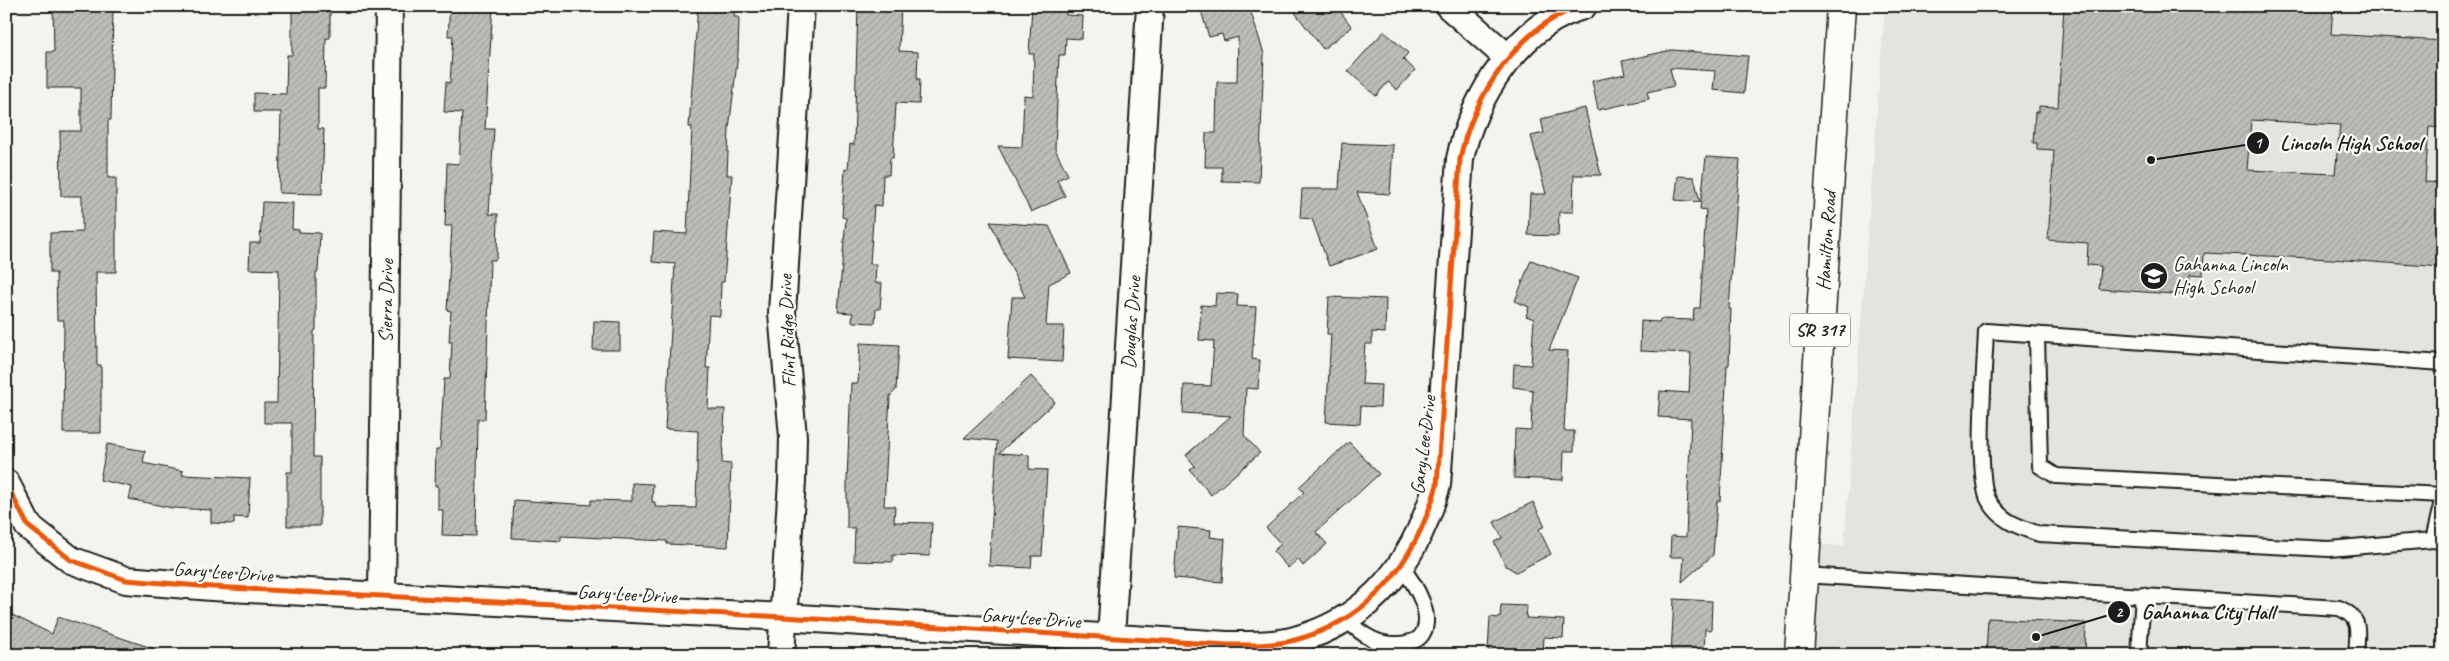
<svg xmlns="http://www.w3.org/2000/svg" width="2449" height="661" viewBox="0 0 2449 661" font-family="Caveat,sans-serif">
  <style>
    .built { fill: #e4e3de }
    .building { fill: url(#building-hatch); stroke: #1c1c1c; fill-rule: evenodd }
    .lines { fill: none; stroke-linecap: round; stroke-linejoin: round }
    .service-casing { stroke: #1c1c1c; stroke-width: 18 }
    .minor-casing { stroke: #1c1c1c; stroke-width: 30 }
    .primary-casing { stroke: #1c1c1c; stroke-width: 31 }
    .service { stroke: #fdfcf7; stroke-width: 14 }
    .minor { stroke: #fdfcf7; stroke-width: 26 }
    .primary { stroke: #fdfcf7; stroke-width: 28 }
    .cycleway-casing { stroke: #fdfcf7; stroke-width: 8 }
    .cycleway { stroke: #e8590c; stroke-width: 5 }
    .labels { text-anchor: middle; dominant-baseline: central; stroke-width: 4.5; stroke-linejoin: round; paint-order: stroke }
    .shield { fill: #fdfcf7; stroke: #605f5e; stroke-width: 1 }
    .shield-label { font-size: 19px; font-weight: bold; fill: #1c1c1c }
    .street-label { font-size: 20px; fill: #1c1c1c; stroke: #fdfcf7 }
    .poi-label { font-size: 20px; fill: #1c1c1c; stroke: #fdfcf7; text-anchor: start }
    .leader { fill: none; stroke: #1c1c1c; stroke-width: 2 }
    .callout-dot { fill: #1c1c1c; stroke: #fdfcf7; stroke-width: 2 }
    .mark-label { font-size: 15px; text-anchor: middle; font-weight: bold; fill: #fff }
    .callout-label { font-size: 21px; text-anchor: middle; font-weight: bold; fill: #1c1c1c; stroke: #fdfcf7; stroke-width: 4.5; stroke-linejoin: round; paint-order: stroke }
  </style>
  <defs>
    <pattern id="building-hatch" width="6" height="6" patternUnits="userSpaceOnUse" patternTransform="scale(1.25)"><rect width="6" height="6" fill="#bebdba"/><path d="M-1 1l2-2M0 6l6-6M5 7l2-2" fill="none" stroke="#a3a29f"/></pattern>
  </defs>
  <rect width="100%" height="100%" fill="#f4f3ee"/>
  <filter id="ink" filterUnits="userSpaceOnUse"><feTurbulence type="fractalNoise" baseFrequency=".02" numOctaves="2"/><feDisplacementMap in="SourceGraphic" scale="10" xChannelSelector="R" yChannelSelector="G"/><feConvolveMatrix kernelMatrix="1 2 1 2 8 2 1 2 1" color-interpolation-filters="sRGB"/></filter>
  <g filter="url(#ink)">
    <path class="built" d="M1885,6H2443V655H1794L1802,543L1844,546Z"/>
    <g class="building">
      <path d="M53,6H113L111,120H108V178H116V272H96L97,365H101V433H63L64,320H57L56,273H50V233L82,232V196H61L60,131H81V88H47V52H54Z"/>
      <path d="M292,6H330V38H326L325,88H318V129H324L322,194L279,193L281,112H254V93L286,94L287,55H292Z"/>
      <path d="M450,6H493L485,129H494L489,214H498L497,257L495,260H490L485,419H478L476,536L442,535L443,510H438V486H435L436,449H440L444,379H450L452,342H449L451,311L447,310L452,226H445L447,163L459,164L462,113L444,112L446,82L450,83L453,36H448Z"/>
      <path d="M698,6H735L734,17H739L738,54L729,129L727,175H732L724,282H721L720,316L709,315L706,368H710L708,409H725L722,463L731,464L728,547L667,544V541L561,536V541L512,538L514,500L591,505V500L632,501V483L653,484L652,502H655V507L696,508L698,431L665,429L675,264L652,262L654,232L687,234L692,127H689Z"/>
      <path d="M858,6H901L899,51L918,52L917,79H920L919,104L896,103L893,158H890L889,175H883L882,206L874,205L870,264H876L875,283H882L880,309H876L875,323L852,322L853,313L838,312L846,218L842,217L845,169H848L850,144L854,145Z"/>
      <path d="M1032,6H1066V15L1083,16L1082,39L1066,38L1065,55H1059L1055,149L1068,175L1057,180L1065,196L1031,212L998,146L1022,147L1024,95L1033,96L1034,54H1029Z"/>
      <path d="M1216,6H1249L1264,54L1259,182L1222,181V167H1205L1206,133H1216L1217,82H1237L1238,37L1224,41L1222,34L1209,37L1201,11Z"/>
      <path d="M1290,6H1336L1352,27L1323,49Z"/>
      <path d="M2064,6H2333L2331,34L2443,41V128L2429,127L2425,182L2443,183V267L2331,259L2204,253L2203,275L2190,274L2189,295L2099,289L2101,266L2087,265L2088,243L2048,240L2054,150L2037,149V143H2033L2035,112H2039V106L2058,107ZM2251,120L2340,125L2335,174L2247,170Z"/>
      <path d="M1384,31L1408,53L1403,59L1415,70L1397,90L1388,82L1376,96L1348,71Z"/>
      <path d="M1672,50L1748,56L1744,93L1713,90L1715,71L1670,68L1674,86L1647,92L1649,99L1598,110L1592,81L1625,74L1622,61Z"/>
      <path d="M1585,108L1601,175H1574L1573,212H1559L1558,236L1528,235L1530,194H1546L1531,136L1544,133L1541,119Z"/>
      <path d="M1342,143L1393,145L1390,194L1357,192L1378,249L1329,266L1312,219L1300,218L1302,189H1339Z"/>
      <path d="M1706,157L1740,159L1729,309H1731L1729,365H1727L1720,501H1717L1713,555L1682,582L1684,557H1670L1671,536L1686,537L1691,419L1658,417L1660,391L1689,393L1691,353L1640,351L1641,321L1660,322V319L1693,320L1694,308H1700L1706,210L1700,209Z"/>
      <path d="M1678,176L1694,177L1700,202L1675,200Z"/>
      <path d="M262,202L293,203L292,229L299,230V232L320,233L318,272H316V330L314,331L313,457H320V526H287V472H292V423H264V403H277L279,270L249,269L250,243H260Z"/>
      <path d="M990,222L1049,226L1071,273L1049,284L1046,326H1064L1062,362L1008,359L1012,297H1025Z"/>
      <path d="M1531,260L1578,278L1549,350L1568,351L1564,431H1574V451H1564L1563,480L1514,478L1515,429L1531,430L1533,390L1513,387L1514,364L1531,365L1534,319L1526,316L1529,307L1515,301Z"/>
      <path d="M1216,293L1238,294L1237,306L1256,307L1252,359L1260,360L1258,389L1246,388L1244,435L1260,453L1211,495L1190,470L1195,466L1186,455L1231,416L1183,413L1184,385L1211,386L1214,341L1199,340L1201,305L1215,306Z"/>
      <path d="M1329,297L1386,299L1385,333L1372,332V344H1365L1362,384L1381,385L1380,407L1361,406L1360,424L1326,422L1331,334H1327Z"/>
      <path d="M594,321L620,322V350H593Z"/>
      <path d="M860,343L899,345L896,390L890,396L884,506H895L894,522L932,523L930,556L893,555V562L854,561L855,528H847V480L851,383H858Z"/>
      <path d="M1031,376L1055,402L999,453L1029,455V469L1047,470L1042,556H1032L1031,568L989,566L997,441L964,438Z"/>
      <path d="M1349,442L1379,474L1316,532L1327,544L1303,566L1298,559L1288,568L1273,551L1281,544L1266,528L1304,492L1299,487Z"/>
      <path d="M107,444L145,451L143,463L183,471L182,475L250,478L248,518L234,517V524L211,523V510L172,508L129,499L132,487L100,480Z"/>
      <path d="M1533,502L1545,526L1539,529L1551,554L1516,572L1506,566L1494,542L1502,538L1494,522Z"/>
      <path d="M1178,527L1211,530L1210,537L1225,539L1222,582L1174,578Z"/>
      <path d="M1674,599L1712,601L1711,630L1705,629L1704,655H1671Z"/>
      <path d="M1501,605L1527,606L1526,618L1564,620L1563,638L1544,637L1543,654L1488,651L1490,617L1500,618Z"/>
      <path d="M6,612L52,634L58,617L161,651V655H22L6,647Z"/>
      <path d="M1988,618L2086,623L2085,655H1986Z"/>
    </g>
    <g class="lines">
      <defs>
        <g id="service">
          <path d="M2037,335L2040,466L2056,476L2443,495"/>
          <path d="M2443,363L1986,331C1985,363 1975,479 1989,501C2002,522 2017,526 2039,534L2329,549L2433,540L2443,497"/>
          <path d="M1803,575L2339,608C2363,618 2357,632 2356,655"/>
          <path d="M1345,618C1362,636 1381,648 1406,643C1412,642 1416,641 1420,637C1437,618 1414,582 1401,567"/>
          <path d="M2139,655L2143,595"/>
        </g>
        <g id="minor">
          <path d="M1449,6L1507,57"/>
          <path d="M6,483L28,526L71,560L126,580L212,587L783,617L1227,645C1249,645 1273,646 1295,640C1373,619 1416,559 1437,485L1460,159C1472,98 1520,23 1583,6"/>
          <path id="s1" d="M382,596L389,6"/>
          <path id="s2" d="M1111,638L1150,6"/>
          <path d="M781,655L792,481L793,437L782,313L801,6"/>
        </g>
        <g id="primary">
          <path id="s3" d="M1799,655L1841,6"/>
        </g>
      </defs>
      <use href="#service" class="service-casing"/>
      <use href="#minor" class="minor-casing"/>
      <use href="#primary" class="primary-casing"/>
      <use href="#service" class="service"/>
      <use href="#minor" class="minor"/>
      <use href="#primary" class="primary"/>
      <defs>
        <path id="cycleway" d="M6,483L28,526L71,560L126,580L212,587L783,617L1227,645C1249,645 1273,646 1295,640C1373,619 1416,559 1437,485L1460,159C1472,98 1520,23 1583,6"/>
      </defs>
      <use href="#cycleway" class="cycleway-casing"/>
      <use href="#cycleway" class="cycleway"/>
    </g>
  </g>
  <defs>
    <symbol id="school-disc" viewBox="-11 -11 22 22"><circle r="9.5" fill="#1c1c1c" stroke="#fdfcf7"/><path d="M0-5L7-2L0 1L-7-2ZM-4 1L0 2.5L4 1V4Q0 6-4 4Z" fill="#fff"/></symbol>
  </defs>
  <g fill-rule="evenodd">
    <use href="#school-disc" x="2138" y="260" width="32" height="32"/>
  </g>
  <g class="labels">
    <rect class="shield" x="1790" y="313.5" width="60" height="33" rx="4"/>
    <g class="shield-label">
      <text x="1820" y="330">SR 317</text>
    </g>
    <g class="street-label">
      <text stroke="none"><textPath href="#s3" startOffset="415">Hamilton Road</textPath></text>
      <text stroke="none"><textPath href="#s1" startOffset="295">Sierra Drive</textPath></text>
      <text stroke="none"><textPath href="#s2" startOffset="316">Douglas Drive</textPath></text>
      <text transform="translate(787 331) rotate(-92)">Flint Ridge Drive</text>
      <text transform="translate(1423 445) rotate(-83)">Gary Lee Drive</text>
      <text transform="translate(223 572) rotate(4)">Gary Lee Drive</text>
      <text transform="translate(627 594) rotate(3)">Gary Lee Drive</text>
      <text transform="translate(1031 618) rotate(4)">Gary Lee Drive</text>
    </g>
    <g class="poi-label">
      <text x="2173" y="264">Gahanna Lincoln<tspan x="2173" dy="23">High School</tspan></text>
    </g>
  </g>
  <path class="leader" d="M2151 160L2258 143M2036 637L2119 612"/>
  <g class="callout-dot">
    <circle cx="2151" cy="160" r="5"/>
    <circle cx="2036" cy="637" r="5"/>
    <circle cx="2258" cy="143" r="12"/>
    <circle cx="2119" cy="612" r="12"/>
  </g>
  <g class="mark-label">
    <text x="2258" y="148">1</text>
    <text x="2119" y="617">2</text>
  </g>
  <g class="callout-label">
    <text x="2351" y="150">Lincoln High School</text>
    <text x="2208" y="619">Gahanna City Hall</text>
  </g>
  <rect width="2449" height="661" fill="none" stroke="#fdfcf7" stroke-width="25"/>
  <rect x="12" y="12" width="2424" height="636" fill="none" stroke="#1c1c1c" stroke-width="2" filter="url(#ink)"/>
</svg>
